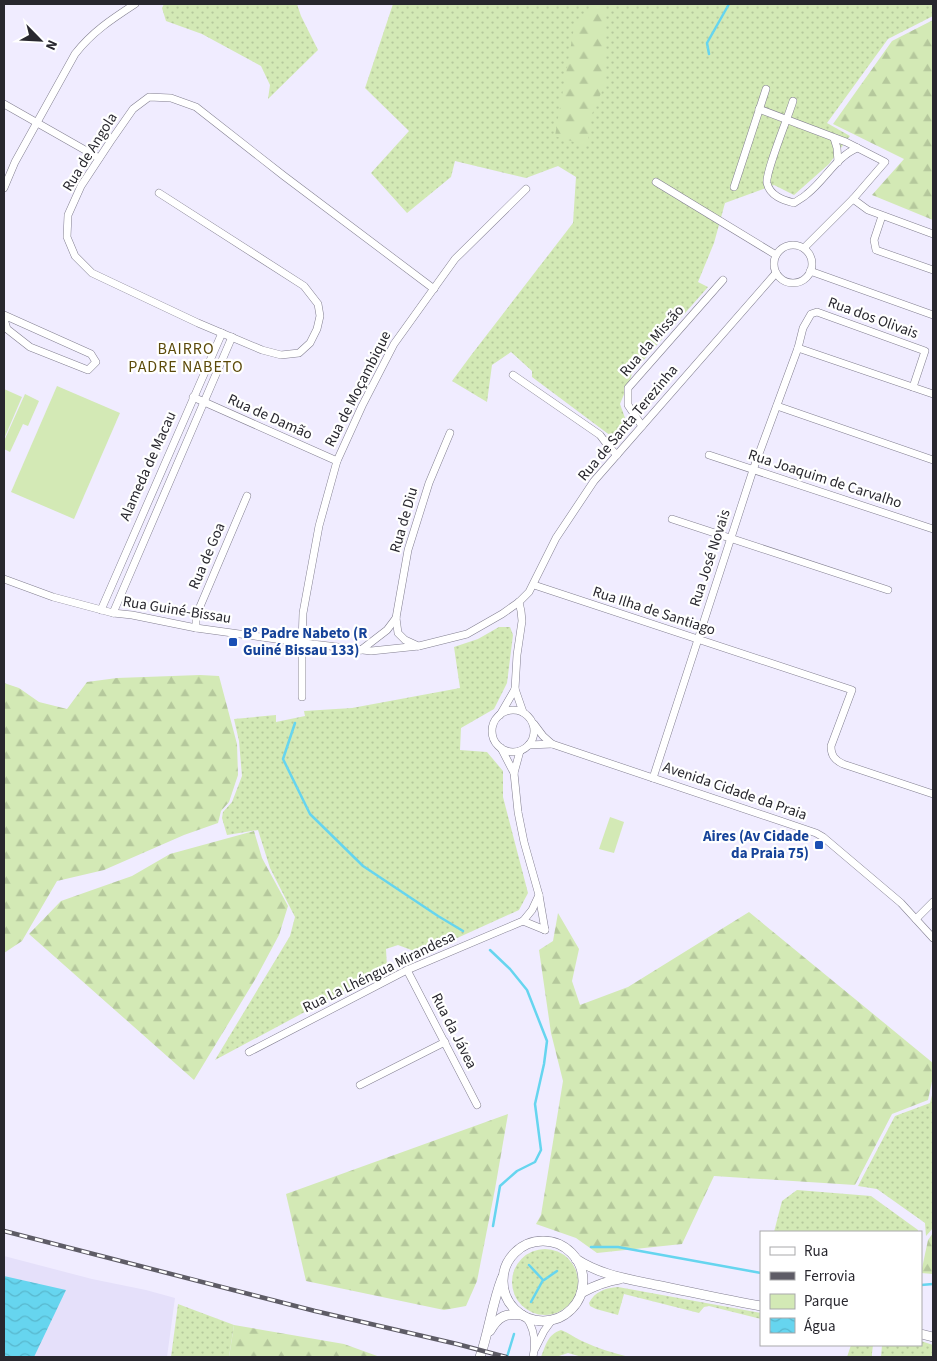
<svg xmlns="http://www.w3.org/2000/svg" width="937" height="1361" viewBox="0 0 937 1361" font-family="'Source Sans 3',sans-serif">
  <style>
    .built { fill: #e5e0fa }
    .grass { fill: url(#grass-dots) }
    .forest { fill: url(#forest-firs) }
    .park { fill: #d3e9b5 }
    .water { fill: url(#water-waves) }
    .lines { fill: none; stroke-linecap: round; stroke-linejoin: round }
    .stream { stroke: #66d5ef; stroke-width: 2.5 }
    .minor-casing { stroke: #827f90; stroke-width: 8 }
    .tertiary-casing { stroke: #827f90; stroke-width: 10 }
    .minor { stroke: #fff; stroke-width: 7 }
    .tertiary { stroke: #fff; stroke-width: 9 }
    .rail-casing { stroke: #5e5c66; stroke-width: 4.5 }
    .rail { stroke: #fff; stroke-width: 2.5; stroke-dasharray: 8; stroke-linecap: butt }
    .transit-dot { fill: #1a4fb4; stroke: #fff; stroke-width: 2 }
    .labels { text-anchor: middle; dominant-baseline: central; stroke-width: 4.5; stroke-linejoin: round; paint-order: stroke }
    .street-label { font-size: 15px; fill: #28272e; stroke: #fff }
    .transit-label { font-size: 15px; font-weight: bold; fill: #164399; stroke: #fff; text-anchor: start }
    .neighbourhood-label { font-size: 16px; letter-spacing: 1px; fill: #5c4a0b; stroke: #fff }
  </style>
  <defs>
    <pattern id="grass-dots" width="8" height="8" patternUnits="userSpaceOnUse" patternTransform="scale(1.25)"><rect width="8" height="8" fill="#d3e9b5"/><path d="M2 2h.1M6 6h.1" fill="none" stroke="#b5c89c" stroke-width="1.8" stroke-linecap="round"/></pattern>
    <pattern id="forest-firs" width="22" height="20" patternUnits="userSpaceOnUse" patternTransform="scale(1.25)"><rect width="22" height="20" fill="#d3e9b5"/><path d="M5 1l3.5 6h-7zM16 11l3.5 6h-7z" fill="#b5c89c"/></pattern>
    <pattern id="water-waves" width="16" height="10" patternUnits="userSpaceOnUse" patternTransform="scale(1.25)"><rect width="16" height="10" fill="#66d5ef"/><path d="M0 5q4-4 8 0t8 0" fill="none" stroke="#58b7cd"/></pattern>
  </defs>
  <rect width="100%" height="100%" fill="#f0ecff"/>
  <path class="built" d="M4,1256L92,1279L146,1290L175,1298L167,1357H4Z"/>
  <g class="grass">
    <path d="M164,4H297L301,16L318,50L268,99L270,85L261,66L202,34L166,21L162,8Z"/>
    <path d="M393,4H933V16L888,39L827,123L850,136L829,164L794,195L774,185L725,203L714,243L698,282L708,287L633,372L620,404L629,429L615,439L532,377V371L511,352L492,365L487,402L452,381L472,354L573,223L576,177L558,166L526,178L455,161L451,177L407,213L371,173L409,131L365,88Z"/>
    <path d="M499,627H510L513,635L507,683L494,709L461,728L460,750L487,752L503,771V797L528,893L519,910L422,954L398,945L386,949L387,968L215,1060L290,936L295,917L270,868L258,830L227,835L222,818L223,812L232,802L242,776L239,741L234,719L276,715V722L305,716L304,711L352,708L460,688L454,647L478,639Z"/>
    <path d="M933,1091V1228L926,1236L925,1223L877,1189L858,1186L895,1116L930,1103Z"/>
    <path d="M797,1190L871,1196L918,1230V1232H774L782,1201Z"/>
    <circle cx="545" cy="1282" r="33"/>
    <path d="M618,1287L761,1313V1319L709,1306L704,1307L699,1313L624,1294L618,1315L596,1309L590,1306L589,1303C595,1291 606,1288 618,1287Z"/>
    <path d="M178,1304L234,1325L229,1357H171Z"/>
    <path d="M561,1330C569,1333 575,1338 582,1341C597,1348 613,1353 629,1357H582L568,1353L559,1356L558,1357H541C546,1345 547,1335 561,1330Z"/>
    <path d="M921,1341L933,1345V1357H881L882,1345H921Z"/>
    <path d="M851,1345H873L872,1353V1357H847Z"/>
  </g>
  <g class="forest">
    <path d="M592,4H602L606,19L605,84L592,114L587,146L555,136L574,28Z"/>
    <path d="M933,20V220L872,195L904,159L833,124L892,41Z"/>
    <path d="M200,675L219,676L237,744L238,775L229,802L221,811L218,823L184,835L104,870L57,881L22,941L4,953V683L19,688L39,702L67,709L87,682L117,678Z"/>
    <path d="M254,831L262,858L288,906L279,935L256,978L194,1080L29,934L61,901L132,876L170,854Z"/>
    <path d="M749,912L933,1063V1077L928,1100L892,1114L855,1185L714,1176L682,1244L597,1253L576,1238L536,1224L541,1215L563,1081L551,1033L539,950L553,941L558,913L579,949L572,981L580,1005L628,987Z"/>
    <path d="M508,1114L495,1189L477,1281L466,1306L444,1310L306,1281L286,1194Z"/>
    <path d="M933,1233V1274L921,1273L928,1240Z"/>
    <path d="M234,1325L344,1344L380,1357H229Z"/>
  </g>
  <g class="park">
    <path d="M57,386L120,413L74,519L11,492Z"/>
    <path d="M4,389L22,397L4,439Z"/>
    <path d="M25,394L39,401L28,426L23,424L10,452L4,449V441Z"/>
    <path d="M610,817L624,822L614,853L599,849Z"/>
  </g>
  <path class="water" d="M4,1276L66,1290L34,1357H4Z"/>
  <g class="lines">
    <g class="stream">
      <path d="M709,54L707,43L729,4"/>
      <path d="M295,723L283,759L310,814L363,866L438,916L463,931"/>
      <path d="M490,950L510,969L527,990L547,1041L544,1064L535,1104L541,1150L535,1162L517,1171L500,1186L493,1226"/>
      <path d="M591,1247H618L761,1273"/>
      <path d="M529,1265L543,1280L531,1302"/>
      <path d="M544,1280L557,1271"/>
      <path d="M921,1285L933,1284"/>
      <path d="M507,1357L514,1334"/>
    </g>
    <defs>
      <g id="minor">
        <path d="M793,101C789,115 765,173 767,183C770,196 783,200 794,203C798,200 803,198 807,194C825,180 836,157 857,148"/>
        <path d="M4,104L99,158"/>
        <path d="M759,109L846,142L885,162L853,199L804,248"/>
        <path d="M834,138L837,148L838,162"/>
        <path d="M656,182L776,255"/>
        <path d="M734,187L766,89"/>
        <path d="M4,188L15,162L75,54C92,32 112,19 135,4"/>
        <path d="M159,193L304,286L318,304L320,316L317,329L310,343L299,353L281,355L262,350L198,323L92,273L75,256L67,237L68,215L81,186L110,142L133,109L149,97L171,98L196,107L284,176L434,289"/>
        <path d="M853,199L868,210L933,234"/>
        <path d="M882,216L874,240L876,250L933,270"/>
        <circle cx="793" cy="264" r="19"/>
        <path d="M810,271L933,315"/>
        <path d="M4,315L91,354L96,362L88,370L30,347L7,329L4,319"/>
        <path d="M798,348L933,394"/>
        <path d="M513,375L600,435L609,447L617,455"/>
        <path d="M193,397L337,461"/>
        <path d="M777,406L933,460"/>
        <path d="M642,426L628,405V388L723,280"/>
        <path d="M709,455L933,529"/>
        <path d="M672,519L888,590"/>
        <path d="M4,579L53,597L113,613L132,615L196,628L304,643L371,651L419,646L467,634L502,614L519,602L529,592L556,538L594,481L776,273"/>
        <path d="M534,585L852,690L831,746C831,756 835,760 843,764L933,794"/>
        <path d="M519,602L521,611L522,621L517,655L515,689L523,712"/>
        <path d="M101,610L222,333"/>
        <path d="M113,613L232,337"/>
        <path d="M196,628V616L247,496"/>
        <path d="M418,646L405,640L398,633L396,618L408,550L429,483L450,433"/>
        <path d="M361,650L387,630L396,618"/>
        <path d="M302,697V643L303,613L319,526L337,461L362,406L394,344L455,259L526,189"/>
        <circle cx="513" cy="731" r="21"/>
        <path d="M500,715L515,689"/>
        <path d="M534,724L543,736L552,744L816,833L823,837L901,903L933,938"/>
        <path d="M529,745L552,744"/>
        <path d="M501,748L514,773"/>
        <path d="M520,751L514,773L518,812L524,842L539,895L545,930"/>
        <path d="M653,778L753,470L798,348L803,328L811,314L817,312L925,351L913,387"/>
        <path d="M916,919L933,902"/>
        <path d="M523,921L545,930"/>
        <path d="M407,970L477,1105"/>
        <path d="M249,1052L407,970L523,921L532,910L539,895"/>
        <path d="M360,1085L445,1042"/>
        <path d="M526,1317C534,1328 536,1343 533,1357"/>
        <path d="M535,1349L544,1331L552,1320"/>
      </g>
      <g id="tertiary">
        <circle cx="543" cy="1281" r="40"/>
        <path d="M576,1259C600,1275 628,1279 656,1285C691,1292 725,1300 761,1306"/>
        <path d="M581,1293C594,1286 606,1281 620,1279"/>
        <path d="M490,1331C498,1316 506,1313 522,1315"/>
        <path d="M921,1334L933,1337"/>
        <path d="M480,1357C489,1331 492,1304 502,1278"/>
      </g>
    </defs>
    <use href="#minor" class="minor-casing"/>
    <use href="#tertiary" class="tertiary-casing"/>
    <use href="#minor" class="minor"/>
    <use href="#tertiary" class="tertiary"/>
    <defs>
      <path id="rail" d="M4,1231L315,1311L457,1344L506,1357"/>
    </defs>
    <use href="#rail" class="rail-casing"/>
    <use href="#rail" class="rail"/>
  </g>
  <g class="transit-dot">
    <rect x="228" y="637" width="10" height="10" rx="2.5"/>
    <rect x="814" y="840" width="10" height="10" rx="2.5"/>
  </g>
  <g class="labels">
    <g class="street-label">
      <text transform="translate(90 152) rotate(-58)">Rua de Angola</text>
      <text transform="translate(873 318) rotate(20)">Rua dos Olivais</text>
      <text transform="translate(652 341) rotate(-49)">Rua da Missão</text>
      <text transform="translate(358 389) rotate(-63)">Rua de Moçambique</text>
      <text transform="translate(270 417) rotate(24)">Rua de Damão</text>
      <text transform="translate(628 423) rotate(-50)">Rua de Santa Terezinha</text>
      <text transform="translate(148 466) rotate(-66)">Alameda de Macau</text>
      <text transform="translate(825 479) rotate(18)">Rua Joaquim de Carvalho</text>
      <text transform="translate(404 520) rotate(-74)">Rua de Diu</text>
      <text transform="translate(207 556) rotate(-67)">Rua de Goa</text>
      <text transform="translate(710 558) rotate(-72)">Rua José Novais</text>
      <text transform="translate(177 610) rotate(9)">Rua Guiné-Bissau</text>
      <text transform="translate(654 611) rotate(18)">Rua Ilha de Santiago</text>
      <text transform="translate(735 791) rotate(19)">Avenida Cidade da Praia</text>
      <text transform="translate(379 972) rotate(-26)">Rua La Lhéngua Mirandesa</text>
      <text transform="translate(454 1031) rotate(63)">Rua da Jávea</text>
    </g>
    <g class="transit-label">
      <text x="243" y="633">Bº Padre Nabeto (R<tspan x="243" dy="17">Guiné Bissau 133)</tspan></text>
      <text x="809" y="836" text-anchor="end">Aires (Av Cidade<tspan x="809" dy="17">da Praia 75)</tspan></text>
    </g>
    <g class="neighbourhood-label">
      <text x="186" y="349">BAIRRO<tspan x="186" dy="18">PADRE NABETO</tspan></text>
    </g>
  </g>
  <rect width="937" height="1361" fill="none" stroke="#28272e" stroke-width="10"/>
  <rect x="760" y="1231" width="162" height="115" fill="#ffffff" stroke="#a9a9ab"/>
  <rect x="770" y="1247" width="25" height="8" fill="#ffffff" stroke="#a9a9ab"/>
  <text x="804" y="1256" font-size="15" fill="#28272e">Rua</text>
  <rect x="770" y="1272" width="25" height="8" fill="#5e5c66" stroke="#a9a9ab"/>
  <text x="804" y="1281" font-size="15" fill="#28272e">Ferrovia</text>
  <rect x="770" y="1294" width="25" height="15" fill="#d3e9b5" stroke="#a9a9ab"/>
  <text x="804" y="1306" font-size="15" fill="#28272e">Parque</text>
  <rect x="770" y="1318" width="25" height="15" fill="url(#water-waves)" stroke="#a9a9ab"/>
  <text x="804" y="1331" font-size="15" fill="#28272e">Água</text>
  <g transform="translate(40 40) rotate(114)" stroke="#ffffff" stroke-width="4" paint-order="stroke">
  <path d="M0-4L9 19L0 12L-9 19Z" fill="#28272e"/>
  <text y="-8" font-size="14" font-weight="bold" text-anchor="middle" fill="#28272e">N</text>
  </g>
</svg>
